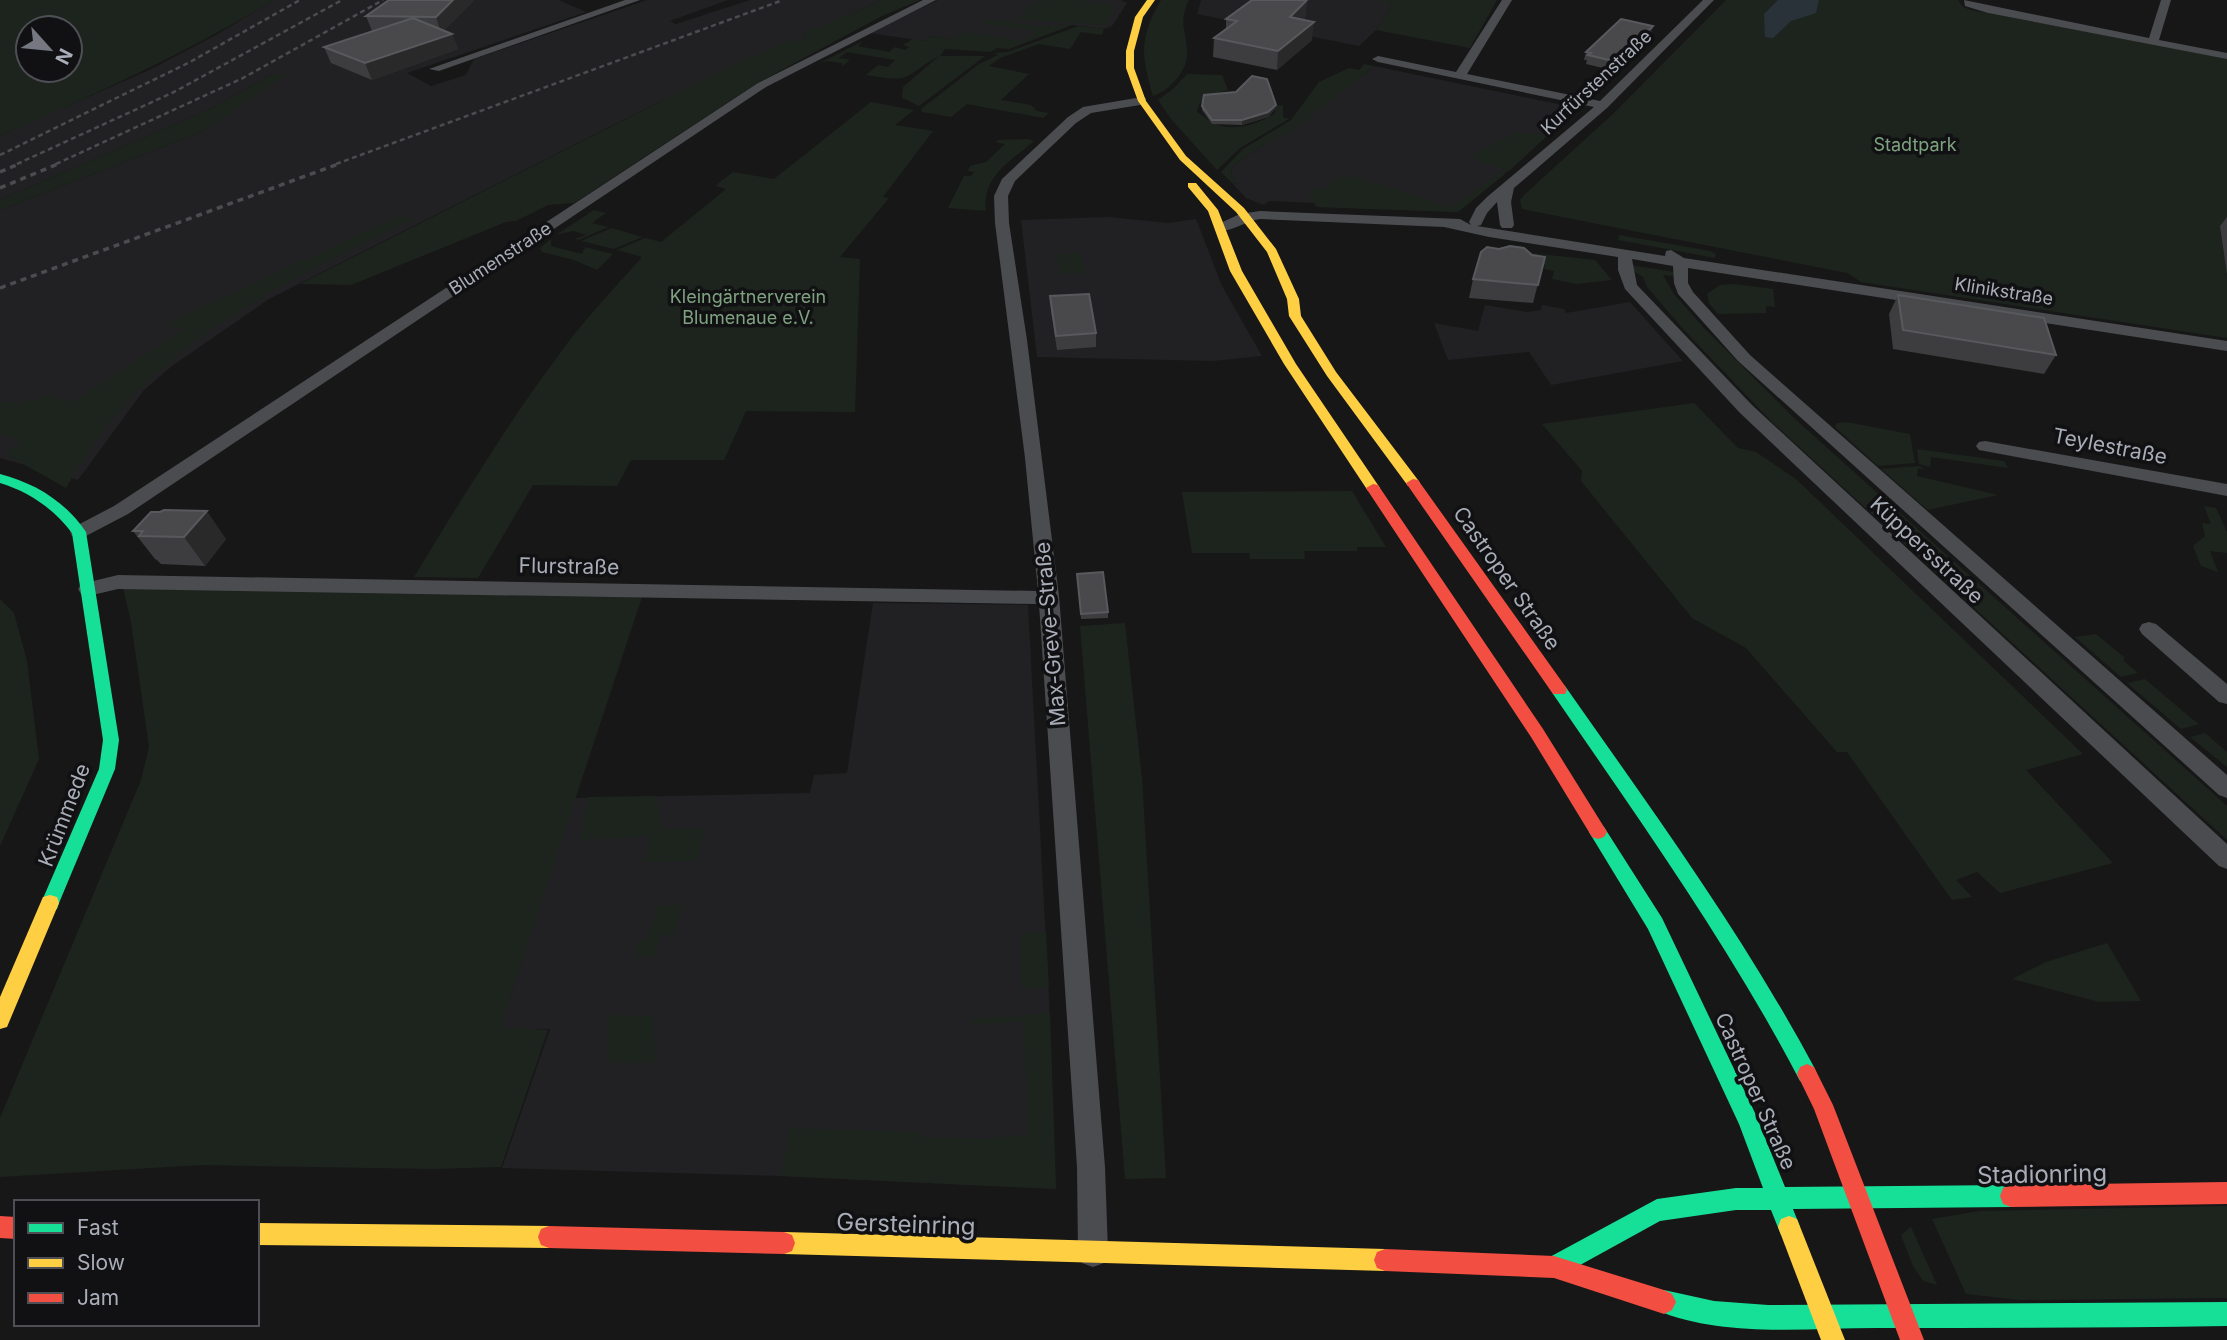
<svg xmlns="http://www.w3.org/2000/svg" width="2227" height="1340" viewBox="0 0 2227 1340" font-family="Inter,sans-serif">
  <style>
    .built { fill: #212123 }
    .green { fill: #1d241e; fill-rule: evenodd }
    .water { fill: #2a3239 }
    .lines { fill: none; stroke-linecap: round; stroke-linejoin: round }
    .street { fill: #4b4c50; fill-rule: evenodd }
    .fast { fill: #16e098; fill-rule: evenodd }
    .slow { fill: #ffcf43; fill-rule: evenodd }
    .jam { fill: #f24e42; fill-rule: evenodd }
    .rail-far1 { stroke: #4b4c4f; stroke-width: 2.5; stroke-dasharray: 5 3.5; stroke-linecap: butt }
    .rail { stroke: #4b4c4f; stroke-width: 3.5; stroke-dasharray: 6 5; stroke-linecap: butt }
    .wall { fill: #3d3d3f }
    .shaded-wall { fill: #29292a }
    .building { fill: #49494c; stroke: #58595d; stroke-width: 2 }
    .labels { text-anchor: middle; dominant-baseline: central; stroke-width: 7; stroke-linejoin: round; paint-order: stroke }
    .far-street-label { font-size: 18px; fill: #a8adb8; stroke: #111113 }
    .far-park-label { font-size: 18px; fill: #7fa381; stroke: #111113 }
    .street-label { font-size: 21px; fill: #a8adb8; stroke: #111113 }
    .near-street-label { font-size: 24px; fill: #a8adb8; stroke: #111113 }
  </style>
  <rect width="100%" height="100%" fill="#171717"/>
  <g class="built">
    <path d="M274,0H559L586,12L407,73L431,86L466,75L474,59L647,0H728L670,21L676,24L750,0H883L803,34L809,39L795,41L657,103L269,299L172,366L144,390L78,480L0,458V210L204,131L273,74L208,110L0,200V136L149,70L216,35Z"/>
    <path d="M938,0H1121L1127,3L1112,26L1104,29L1072,25L1009,49L932,36L924,41L869,33Z"/>
    <path d="M1201,0H1381L1393,4L1376,30L1359,46L1197,14Z"/>
    <path d="M1374,66L1577,108L1519,162L1458,212L1317,207L1314,203L1269,201L1264,205L1246,198L1233,184H1237L1232,177L1231,167L1263,145L1293,130Z"/>
    <path d="M1109,217L1168,223L1196,219L1222,286L1262,356L1213,361L1037,357L1021,220Z"/>
    <path d="M1630,302L1683,361L1551,385L1529,352L1448,360L1434,323L1478,331L1485,305L1527,312L1541,310L1542,305L1564,309L1566,313Z"/>
    <path d="M873,603L1028,605L1049,998L1056,1189L781,1176L502,1168L550,1029H499L575,798L810,793L814,775L847,773Z"/>
  </g>
  <g class="green">
    <path d="M0,0H274C186,53 94,95 0,136ZM70,28V70H28V28Z"/>
    <path d="M883,0H920L882,16L759,82L574,203L548,205L516,221L506,222L351,285L300,284L735,64L789,41L808,39L802,34Z"/>
    <path d="M1052,0H1079L1117,6L1105,25L1016,19L1035,2Z"/>
    <path d="M1161,0H1189C1177,24 1188,31 1187,55C1187,71 1168,92 1153,96C1141,55 1139,38 1161,0Z"/>
    <path d="M1381,0H1497L1470,48L1376,30L1393,4L1380,2Z"/>
    <path d="M1726,0H1958L1963,7L1971,10L2227,58V338L1861,282L1847,273L1522,209L1520,200L1524,195L1614,113Z"/>
    <path d="M988,19L1037,26L1072,25L1009,49L997,48L991,52L945,49L940,56H985L919,106L902,98L903,87L939,56C900,78 915,83 866,75L878,65L888,67L895,60L847,52L839,58L850,60L842,66V63L827,61L820,63L863,41L858,46L889,52L895,47L905,50L909,47L903,45L913,39L924,41L932,36L950,39L967,32L1025,41L1035,31L983,24Z"/>
    <path d="M1078,26L1104,29L1102,35L1081,32L1070,49L1039,44L1000,58L989,66L1029,74L1001,100L1031,105L1037,111L1049,113L1043,118L967,104L951,117L922,112L921,109L979,64L998,55L995,53L1008,52Z"/>
    <path d="M1364,64L1374,66L1293,131L1263,145L1231,167L1232,177L1238,183L1233,184L1221,172L1243,149L1291,120L1319,82L1349,68L1359,70Z"/>
    <path d="M273,74H287L204,131L0,210V200L208,110Z"/>
    <path d="M1187,74L1222,75L1228,90C1214,94 1199,96 1197,112C1203,115 1208,121 1215,124C1234,132 1260,124 1275,113V107L1271,104L1283,106V117L1289,119L1240,148L1217,170L1171,119L1158,100L1174,88Z"/>
    <path d="M871,102L914,110L895,125L933,131L883,197L889,198L840,257L860,259L855,412L746,411L724,460H631L617,486L533,485L478,578L414,577C459,503 504,429 555,360C581,323 612,291 642,257L617,250L645,238L661,242L726,189L715,186L733,172L774,179Z"/>
    <path d="M1514,133L1549,134L1509,171L1469,157Z"/>
    <path d="M1028,139L1034,141C1010,162 982,176 986,211L948,208L964,176H971L974,172L968,171L970,166L986,162L1005,144L996,142L998,140Z"/>
    <path d="M1501,172L1506,173L1458,212L1317,207L1310,198V188L1322,190L1344,174L1452,207Z"/>
    <path d="M594,210L606,213L592,223L608,227L579,240L574,239L586,235L573,231L556,235Z"/>
    <path d="M399,216L413,219C272,289 146,344 66,488L7,455L21,440L0,434V401L18,404L47,396L73,402L183,330L168,323Z"/>
    <path d="M612,228L642,237L614,249L581,241Z"/>
    <path d="M1619,235L1710,251L1716,254L1715,258L1618,240Z"/>
    <path d="M551,239V246L582,254L585,247L613,254L597,270L574,260L542,252L540,248Z"/>
    <path d="M1522,252L1595,260L1612,280L1577,284L1552,279L1554,271L1544,269L1545,265L1520,261Z"/>
    <path d="M1081,253L1085,273L1060,274L1056,254Z"/>
    <path d="M1630,265L1674,272V276L1663,275L1674,294L1704,328L1795,419L2227,806V840L1773,423L1684,330L1647,287L1643,277L1629,268Z"/>
    <path d="M1734,284L1773,289L1775,307L1766,306V313L1718,314L1709,303L1707,294L1720,285Z"/>
    <path d="M1694,403L1738,448L1756,452L1796,479L2083,754L2026,770L2113,863L2000,893L1977,872L1956,880L1972,897L1952,900L1847,752H1837L1746,648L1692,618L1581,481L1582,471L1542,424Z"/>
    <path d="M1846,422L1910,434L1915,463L1878,466L1835,427L1837,423Z"/>
    <path d="M1917,449L2004,461L2008,468L1931,457L1930,467L1919,464Z"/>
    <path d="M1920,466L1925,470L1918,468L1917,476L1998,495L1928,510L1881,469Z"/>
    <path d="M1352,491L1386,547H1357V551H1304L1305,559H1250L1249,553H1192L1182,492Z"/>
    <path d="M2204,506L2216,508L2227,532V553L2210,551L2218,572L2201,566L2193,546L2205,536L2202,523L2211,524Z"/>
    <path d="M123,588L642,597L500,1027L548,1030L501,1167L433,1169L202,1165L0,1177V1118L141,780L149,747L131,622Z"/>
    <path d="M0,599L14,613L27,661L39,759L0,846Z"/>
    <path d="M1125,623L1142,779L1166,1178L1125,1179L1080,626Z"/>
    <path d="M2096,634L2125,658L2123,660L2138,673L2121,677L2075,637Z"/>
    <path d="M2145,679L2192,719L2199,724L2181,729L2127,683Z"/>
    <path d="M2205,733L2227,752V767L2190,737Z"/>
    <path d="M656,796L662,829H705L697,861L644,862L651,836L581,840L588,797Z"/>
    <path d="M682,905L675,933L659,937L655,955L636,958L637,942L648,938L658,906Z"/>
    <path d="M1046,932L1049,987L1022,989L1021,933Z"/>
    <path d="M2107,943L2141,1001L2099,1002L2012,979L2046,962Z"/>
    <path d="M1050,1013L1056,1189L781,1176L790,1128L923,1132L922,1138H971L972,1140L1028,1134L1024,1021L971,1025V1019Z"/>
    <path d="M609,1015L654,1016L655,1063H609Z"/>
    <path d="M2227,1206V1298L2020,1300L1966,1294L1932,1219L1979,1211Z"/>
    <path d="M1911,1227L1937,1285L1923,1281L1913,1266L1901,1235Z"/>
  </g>
  <path class="water" d="M1778,0H1819L1816,13L1791,21L1773,38L1765,37L1764,14Z"/>
  <g class="lines">
    <g class="street">
      <path d="M625,0H640L439,71L429,69Z"/>
      <path d="M923,0H936L766,87L128,514L86,536H72L70,532L72,528L114,506L758,83Z"/>
      <path d="M1502,0H1512L1467,74L1600,101L1703,0H1714L1607,108L1514,188L1511,202L1514,225L1512,228H1502L1500,225L1497,202L1487,213L1481,225L1477,226L1665,256L1666,251L1671,250L1684,258L2227,341V351L1688,268V283L1693,292L1750,355L2227,775V798L2219,795L1738,361L1678,294L1674,283L1673,266L1632,259L1637,285L1752,405L2227,844V869L2219,866L1740,413L1625,289L1618,270V257L1489,237L1444,227L1260,219C1245,221 1231,233 1216,231V225L1240,214L1260,211L1460,219L1471,225L1469,222L1476,208L1487,197L1594,107L1378,62L1372,59L1378,56L1456,72Z"/>
      <path d="M1964,0L2149,38L2161,0H2171L2159,40L2227,53V59L1988,13L1965,6Z"/>
      <path d="M1142,97L1146,98V104L1091,113L1076,123L1015,181L1008,196L1009,223L1027,340L1059,596L1105,1167L1108,1252L1104,1263L1093,1267L1082,1263L1078,1252L1077,1167L1039,604L118,589L88,596L81,594L78,589L81,584L118,575L1038,591L1025,458L995,223L994,196L1002,179L1068,117L1083,107Z"/>
      <path d="M1985,441L2227,484V496L1979,450L1976,446L1979,442Z"/>
      <path d="M2149,622L2156,624L2227,684V704L2219,702L2142,634L2139,629L2142,624Z"/>
    </g>
    <g class="fast">
      <path d="M0,474C35,483 66,502 86,532L119,740L115,769L59,903L57,909L50,911L43,909L41,903L99,769L103,740L72,533C53,508 29,492 0,483Z"/>
      <path d="M1559,684L1565,686C1652,810 1742,933 1814,1067L1817,1074L1814,1081L1807,1084L1800,1081C1729,945 1640,821 1553,694L1551,690L1553,686Z"/>
      <path d="M1598,825L1604,827L1662,918L1755,1113L1785,1187L2011,1185L2019,1188L2022,1196L2019,1204L2011,1207L1793,1209L1800,1227L1797,1235L1789,1238L1781,1235L1771,1210H1736L1660,1221L1562,1275L1554,1278L1546,1275L1543,1267L1546,1259L1657,1199L1736,1188H1763L1739,1124L1648,929L1589,832L1592,827Z"/>
      <path d="M1664,1290L1714,1301L1768,1305L2227,1302V1326C2110,1328 1993,1328 1877,1328C1805,1328 1723,1338 1656,1310L1652,1302L1656,1294Z"/>
    </g>
    <g class="slow">
      <path d="M1147,0H1155L1143,17L1134,51V68L1146,101L1186,156L1244,208L1276,249L1299,299L1301,316L1336,372L1418,480L1420,483L1418,486H1408L1327,376L1289,316L1287,299L1267,252L1236,212L1180,160L1138,101L1126,68V51L1135,17Z"/>
      <path d="M1188,183H1196L1218,210L1242,271L1296,364L1380,488L1378,491H1368L1284,364L1230,271L1208,211L1188,187Z"/>
      <path d="M50,895L57,897L59,903L7,1027L0,1029V997L43,897Z"/>
      <path d="M1789,1216L1797,1219L1845,1340H1821L1778,1227L1781,1219Z"/>
      <path d="M257,1223L549,1226L557,1229L560,1237L557,1245L549,1248L257,1245Z"/>
      <path d="M784,1232L1385,1249L1393,1252L1396,1260L1393,1268L1385,1271L784,1254L776,1251L773,1243L776,1235Z"/>
    </g>
    <g class="jam">
      <path d="M1413,479L1418,480L1565,686L1567,690L1565,694H1553L1406,483Z"/>
      <path d="M1373,484L1378,485L1543,729L1604,827L1607,832L1604,837L1598,839L1592,837L1531,737L1366,488Z"/>
      <path d="M1807,1064L1814,1067L1833,1105L1924,1340H1900L1814,1109L1797,1074L1800,1067Z"/>
      <path d="M2227,1182V1204L2011,1207L2003,1204L2000,1196L2003,1188L2011,1185Z"/>
      <path d="M0,1216L16,1217V1239L0,1238Z"/>
      <path d="M549,1226L784,1232L792,1235L795,1243L792,1251L784,1254L549,1248L541,1245L538,1237L541,1229Z"/>
      <path d="M1385,1249L1554,1256L1664,1290L1672,1294L1676,1302L1672,1310L1664,1314L1554,1278L1385,1271L1377,1268L1374,1260L1377,1252Z"/>
    </g>
    <g class="rail-far1">
      <path d="M0,155L190,62L300,0"/>
      <path d="M17,164L174,92L342,0"/>
      <path d="M56,164L243,78L383,0"/>
      <path d="M336,164L783,0"/>
    </g>
    <g class="rail">
      <path d="M0,172L21,163"/>
      <path d="M0,188L60,163"/>
      <path d="M0,288L341,163"/>
    </g>
  </g>
  <g class="wall">
    <path d="M474,0L444,30L452,34L458,49L372,80L331,63L324,47L372,31L366,16Z"/>
    <path d="M1307,0L1305,18L1303,20L1312,40L1277,70L1213,57L1214,38L1226,30V19Z"/>
    <path d="M1653,26L1651,34L1618,66L1611,70L1586,64L1587,60H1584L1586,52Z"/>
    <path d="M1202,106L1275,109L1268,117L1242,125L1212,124L1202,110Z"/>
    <path d="M2227,217V274L2220,226Z"/>
    <path d="M1532,255L1545,257L1533,303L1469,298L1473,279Z"/>
    <path d="M1898,295L2056,355L2044,374L1893,349L1889,314Z"/>
    <path d="M1050,296L1096,333V347L1057,350L1051,311Z"/>
    <path d="M133,531L226,539L205,566L161,564L157,560L155,559Z"/>
    <path d="M1077,574L1108,612V618L1081,619Z"/>
  </g>
  <g class="shaded-wall">
    <path d="M453,0H474L441,33L436,17Z"/>
    <path d="M1307,0L1305,18L1288,36L1290,17Z"/>
    <path d="M1314,22L1312,40L1277,70L1278,51Z"/>
    <path d="M1653,26L1651,34L1618,66L1611,70L1613,61Z"/>
    <path d="M452,34L458,49L372,80L365,63Z"/>
    <path d="M1276,105L1275,109L1268,117L1242,125V120Z"/>
    <path d="M207,511L226,539L205,566L184,537Z"/>
  </g>
  <g class="building">
    <path d="M389,0H453L436,17L366,16Z"/>
    <path d="M1252,0H1307L1290,17L1314,22L1278,51L1214,38L1237,21L1226,19Z"/>
    <path d="M413,18L452,34L365,63L324,47Z"/>
    <path d="M1621,19L1653,26L1621,58L1613,61L1588,55L1591,53L1586,52Z"/>
    <path d="M1252,76L1267,79L1276,105L1268,112L1242,120H1212L1202,106L1204,95L1236,92Z"/>
    <path d="M1510,246L1524,248L1532,255L1545,257L1538,285L1473,279L1481,252L1487,247L1499,249Z"/>
    <path d="M1089,294L1096,333L1056,336L1050,296Z"/>
    <path d="M1898,295L2044,318L2056,355L1903,330Z"/>
    <path d="M164,510L207,511L184,537L139,536L143,531H133L151,512H160Z"/>
    <path d="M1103,572L1108,612L1081,614L1077,574Z"/>
  </g>
  <g class="labels">
    <g class="far-street-label">
      <text transform="translate(1596 82) rotate(-43)">Kurfürstenstraße</text>
      <text transform="translate(500 258) rotate(-33)">Blumenstraße</text>
      <text transform="translate(2004 291) rotate(9)">Klinikstraße</text>
    </g>
    <g class="far-park-label">
      <text x="1915" y="144">Stadtpark</text>
      <text x="748" y="296">Kleingärtnerverein<tspan x="748" dy="21">Blumenaue e.V.</tspan></text>
    </g>
    <g class="street-label">
      <text transform="translate(2110 446) rotate(11)">Teylestraße</text>
      <text transform="translate(1927 550) rotate(43)">Küppersstraße</text>
      <text transform="translate(569 566) rotate(1)">Flurstraße</text>
      <text transform="translate(1507 578) rotate(55)">Castroper Straße</text>
      <text transform="translate(1050 634) rotate(-95)">Max-Greve-Straße</text>
      <text transform="translate(64 815) rotate(-69)">Krümmede</text>
      <text transform="translate(1756 1091) rotate(66)">Castroper Straße</text>
    </g>
    <g class="near-street-label">
      <text transform="translate(2042 1174) rotate(-1)">Stadionring</text>
      <text transform="translate(906 1224) rotate(2)">Gersteinring</text>
    </g>
  </g>
  <rect x="14" y="1200" width="245" height="126" fill="#111113" stroke="#4d4f55" stroke-width="2"/>
  <rect x="28" y="1223" width="35" height="10" fill="#16e098" stroke="#4d4f55" stroke-width="2"/>
  <text x="77" y="1235" font-size="21" fill="#a8adb8">Fast</text>
  <rect x="28" y="1258" width="35" height="10" fill="#ffcf43" stroke="#4d4f55" stroke-width="2"/>
  <text x="77" y="1270" font-size="21" fill="#a8adb8">Slow</text>
  <rect x="28" y="1293" width="35" height="10" fill="#f24e42" stroke="#4d4f55" stroke-width="2"/>
  <text x="77" y="1305" font-size="21" fill="#a8adb8">Jam</text>
  <g transform="translate(49 49) rotate(117)"><circle r="33" fill="#111113" stroke="#4d4f55" stroke-width="2"/>
  <path d="M0-5L12 26L0 18L-12 26Z" fill="#757880"/>
  <text y="-10" font-size="19" font-weight="bold" text-anchor="middle" fill="#a8adb8">N</text>
  </g>
</svg>
